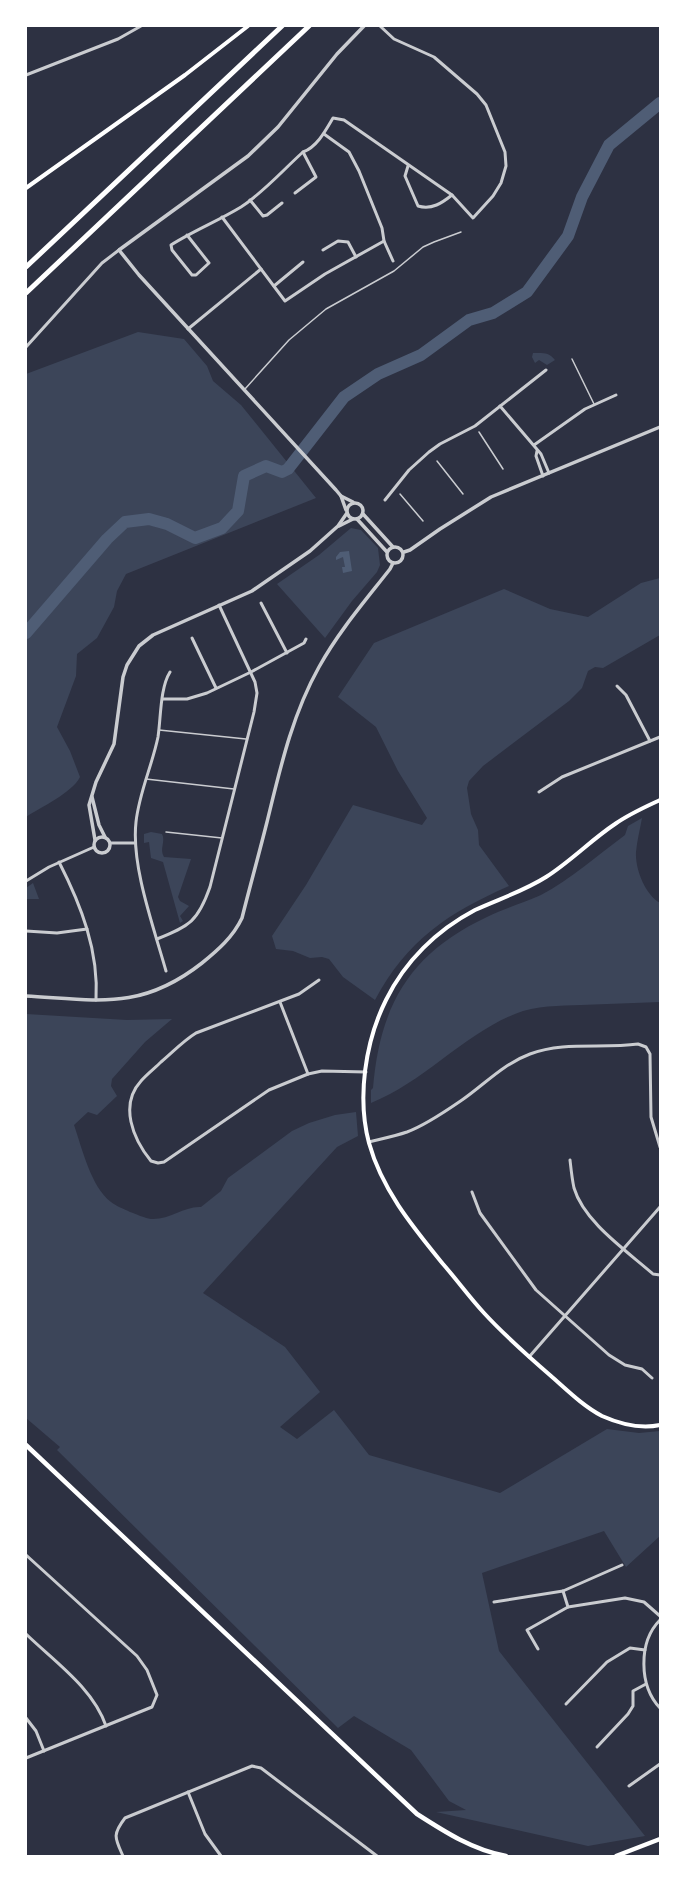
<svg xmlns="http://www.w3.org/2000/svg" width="686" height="1882" viewBox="0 0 686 1882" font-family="'PT Sans',sans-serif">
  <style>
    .green { fill: #3c4559 }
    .water { fill: #4f5d75 }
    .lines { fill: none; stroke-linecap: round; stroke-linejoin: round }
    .river { stroke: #4f5d75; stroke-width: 12 }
    .service { stroke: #caccd0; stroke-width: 1.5 }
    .minor { stroke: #caccd0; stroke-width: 3 }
    .tertiary { stroke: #caccd0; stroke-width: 3.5 }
    .secondary { stroke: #fff; stroke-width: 4 }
    .primary { stroke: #fff; stroke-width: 4.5 }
    .motorway { stroke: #fff; stroke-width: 5 }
  </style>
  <rect width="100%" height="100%" fill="#2d3142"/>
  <g class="green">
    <path d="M138,332L184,339L207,366L213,381L241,405L316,498L126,574L117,591L114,607L97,638L77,654L76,676L57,727L70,751L80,777C72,793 41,807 26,817V374Z"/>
    <path d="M533,353C543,353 549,352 555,360L547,365L539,360L535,363L532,357Z"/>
    <path d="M351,528L361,530L378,548L380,565L377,572L352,601L325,638L277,584L319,555Z"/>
    <path d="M660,578V635L603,668L595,667L588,671L582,688L569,701L483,766L469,781L467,788L471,814L478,830L479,845L509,886C448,913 407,940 375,1000L343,977L329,959L322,957L310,958L293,951L276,949L272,936L306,885L353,805L422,825L427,818L398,771L376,727L338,697L374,643L504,589L550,609L588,617L641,583Z"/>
    <path d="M642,818C640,829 637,841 636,852C635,869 645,894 660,903V1002C634,1003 607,1004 581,1005C560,1006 536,1005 515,1014C463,1035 424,1082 371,1103V1090L373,1088C380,1005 410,953 487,917C505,908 523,903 541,895C571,879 598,855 625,835L628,826Z"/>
    <path d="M151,832L162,834C166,841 159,849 164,857L191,859L178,897L180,901L189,906L180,916L183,921L180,923L163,862L151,858L149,842L144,843V834Z"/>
    <path d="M33,883L39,899H26V888Z"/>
    <path d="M26,1014L127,1020L172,1019L145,1042L112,1079L111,1086L117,1096L97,1115L88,1112L74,1125C82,1148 91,1187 111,1202C116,1206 124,1209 130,1212C136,1214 144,1218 151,1219C170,1220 184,1206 201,1207L221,1191L228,1178L292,1131L309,1123L335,1115L356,1112L358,1136L337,1147L203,1293L285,1347L320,1392L280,1427L297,1439L334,1410L369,1455L500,1493L607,1429L639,1433L660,1431V1536L626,1567L604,1531L482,1573L499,1651L645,1836L588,1846L436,1812L466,1810L449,1801L411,1750L354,1716L338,1728L57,1450L60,1447L26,1418Z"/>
  </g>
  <path class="water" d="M349,551L352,571L343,573L342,567H345L343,557L336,560V557L340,552Z"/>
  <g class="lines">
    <path class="river" d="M26,633L107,539L125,522L149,519L167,524L195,538L222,528L238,511L244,476L266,466L282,472L288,469L344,397L378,374L421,355L469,320L493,313L527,292L568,236L582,197L609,145L660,103"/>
    <g class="service">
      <path d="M572,359L594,404"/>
      <path d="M245,389L289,340L326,309L394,271L423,247L434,242L461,232"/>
      <path d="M479,432L503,469"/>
      <path d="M437,461L463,494"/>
      <path d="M400,494L423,521"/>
      <path d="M159,730L246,739"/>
      <path d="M146,779L234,789"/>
      <path d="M166,832L222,838"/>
    </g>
    <g class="minor">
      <path d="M26,75L118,39L141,26"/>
      <path d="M324,134L349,152L359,171L382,228L384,241L393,261"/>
      <path d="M408,166L405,176L418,206C432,210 442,203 452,195"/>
      <path d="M295,193L316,177L303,152"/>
      <path d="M250,200L263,216L267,215L282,203"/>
      <path d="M222,217L285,301L325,274L384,241"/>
      <path d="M187,235L209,263L196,275H192L172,250L171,245C193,231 218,221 241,207C264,192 283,170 303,152C317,147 326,130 333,118L344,120L452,195L473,218L493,196L501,183L506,166L505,152L486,105L477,94L434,57L394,39L380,26"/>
      <path d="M323,250L338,241L348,242L356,257"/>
      <path d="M274,286L303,262"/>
      <path d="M188,329L261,269"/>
      <path d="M26,347L102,263L119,250"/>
      <path d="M500,406L541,454L549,473"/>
      <path d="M534,445L585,409L616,395"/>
      <path d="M537,451L536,456L543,476"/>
      <path d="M385,500L409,470L429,452L440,444L475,426L546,370"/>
      <path d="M261,603L287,653"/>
      <path d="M192,638L216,688"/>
      <path d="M617,686L626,695L650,741"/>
      <path d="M163,699H187L207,693L251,672L304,643L306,639"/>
      <path d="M539,792L562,777L660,737"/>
      <path d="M110,843H135"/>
      <path d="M59,862C81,905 99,951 96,1000"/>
      <path d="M26,881L49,867L94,847"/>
      <path d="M26,931L57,933L87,929"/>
      <path d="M157,939C190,926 198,921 210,887L254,712L257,693L255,682L219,605"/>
      <path d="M166,971C154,928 131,866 136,822C139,793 152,766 158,737C161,717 160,688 170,672"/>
      <path d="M319,980L299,994L196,1033C183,1041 173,1052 161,1062C155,1068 147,1074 141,1081C119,1105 133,1139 151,1161L158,1163L164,1162L269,1090L308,1074L322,1071L366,1072"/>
      <path d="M280,1002L308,1074"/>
      <path d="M369,1142C381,1139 395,1136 407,1132C426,1125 446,1111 462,1100C485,1084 503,1064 530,1054C564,1041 602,1049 638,1044L646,1047L650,1054L651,1117L660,1147"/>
      <path d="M570,1160C571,1169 572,1179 574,1188C584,1222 627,1251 653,1274L660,1275"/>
      <path d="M472,1192L480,1213L536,1290L609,1355L625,1365L642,1369L652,1378"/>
      <path d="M529,1357L660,1207"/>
      <path d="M26,1555L137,1656L147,1670L157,1695L152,1707L26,1758"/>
      <path d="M563,1591L568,1607"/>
      <path d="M494,1602L563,1591L622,1565"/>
      <path d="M660,1620C638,1642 639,1686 660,1708"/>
      <path d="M26,1634C55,1662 93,1688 106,1726"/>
      <path d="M538,1649L527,1630L568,1607L625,1598L644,1602L660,1616"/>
      <path d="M566,1704L607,1662L630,1648L645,1650"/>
      <path d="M26,1718L36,1731L44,1751"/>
      <path d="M597,1747L628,1714L633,1706V1691L646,1684"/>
      <path d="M629,1786L660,1764"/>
      <path d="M188,1792L205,1834L221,1856"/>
      <path d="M123,1856C115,1838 112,1835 125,1818L252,1766L261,1768L377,1856"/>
    </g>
    <g class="tertiary">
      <path d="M341,496L353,502"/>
      <circle cx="355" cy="511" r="8"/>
      <path d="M346,510L341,496L336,490L139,275L119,250L248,156L278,127L337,54L364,26"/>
      <path d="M363,514L393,547"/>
      <path d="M357,519L387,552"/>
      <path d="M339,526L353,519"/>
      <circle cx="395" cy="555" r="8"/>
      <path d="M404,552L410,550L440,529L491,497L660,427"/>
      <path d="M92,797L99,825L105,837"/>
      <circle cx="102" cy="845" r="8"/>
      <path d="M95,840L89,805L96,782L114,744L123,677L127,665L139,646L153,635L252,591L310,551L338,526L347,513"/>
      <path d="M26,996C98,1000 141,1011 202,963C218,950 233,937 242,918C250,886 259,854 267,822C280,769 292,715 319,667C339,631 365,601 390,569L393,563"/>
    </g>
    <g class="secondary">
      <path d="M26,188L185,75L248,26"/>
      <path d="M660,800C645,807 629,814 615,824C591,840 571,861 546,877C524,891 499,899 475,910C437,930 405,961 386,1000C365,1042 357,1098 369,1143C382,1190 413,1227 443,1264C457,1280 470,1298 484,1313C505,1336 528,1356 551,1376C567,1390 583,1406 602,1416C620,1424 641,1429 660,1425"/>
    </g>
    <g class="primary">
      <path d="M26,1445L417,1814C445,1832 473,1850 506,1856"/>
      <path d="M616,1856L660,1839"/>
    </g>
    <g class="motorway">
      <path d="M26,267L282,26"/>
      <path d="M26,293L309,26"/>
    </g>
  </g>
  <rect width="686" height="1882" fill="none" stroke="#ffffff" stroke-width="54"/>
</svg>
